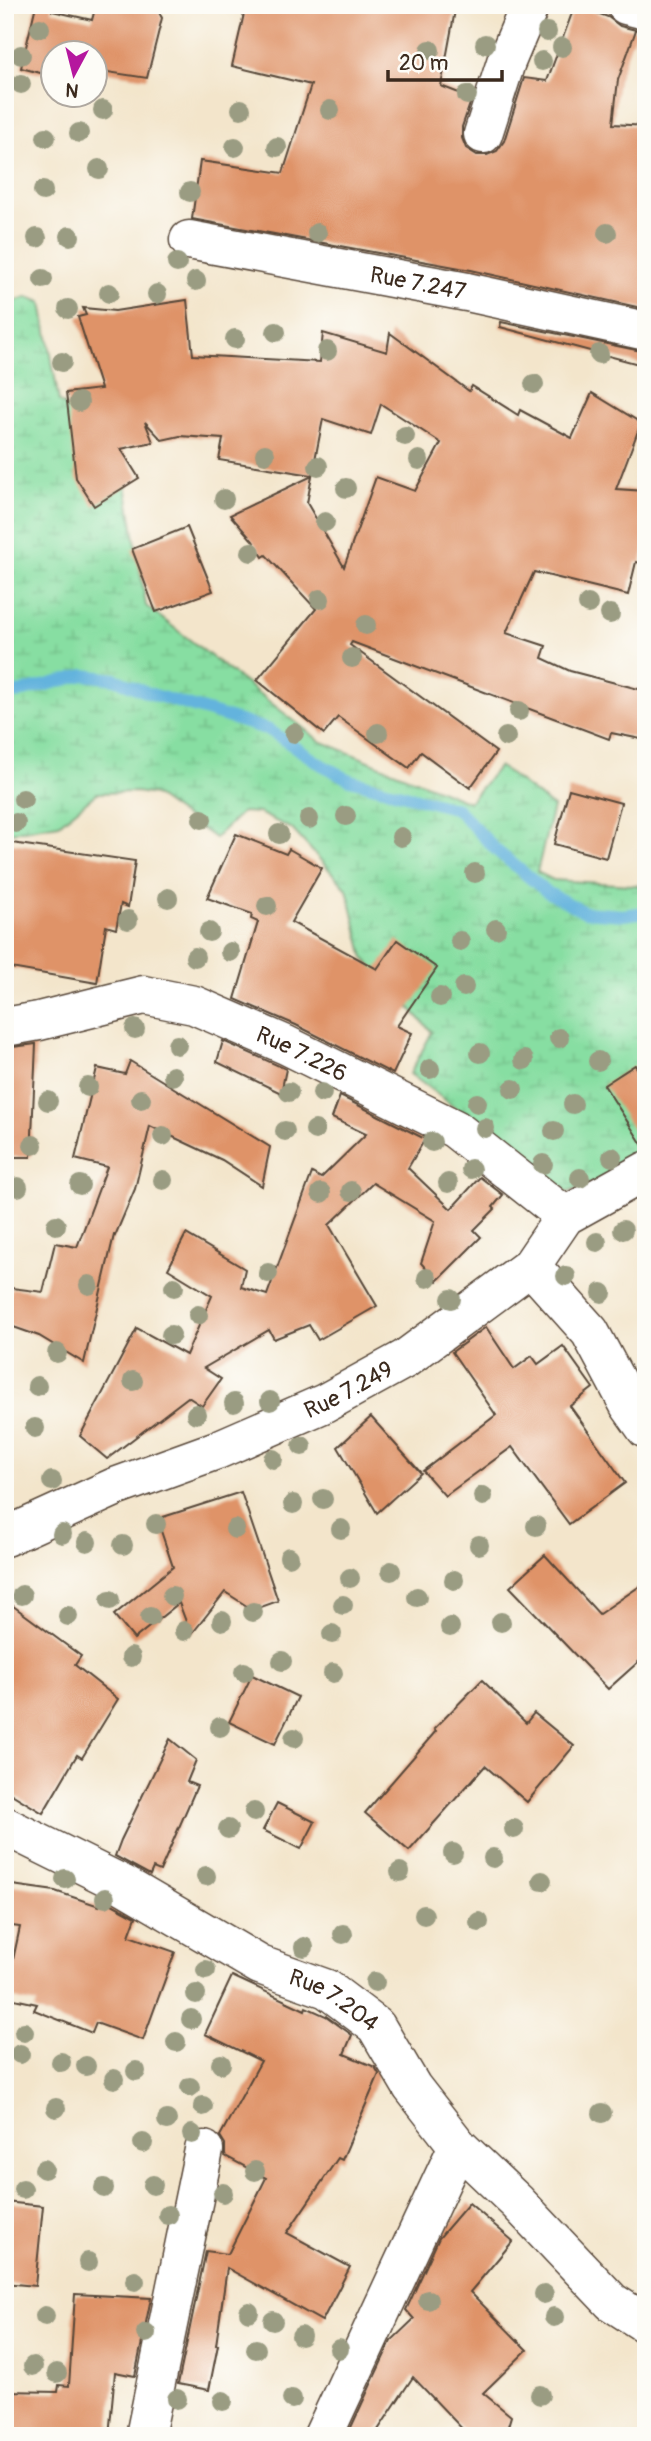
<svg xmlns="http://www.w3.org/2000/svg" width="651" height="2441" viewBox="0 0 651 2441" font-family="Pangolin,sans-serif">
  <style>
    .wetland { fill: url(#wetland-marsh); stroke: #618460; stroke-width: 2 }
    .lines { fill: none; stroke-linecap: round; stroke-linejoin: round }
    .stream { stroke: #63b3dd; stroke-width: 12 }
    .building { fill: #df9367 }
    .minor-casing { stroke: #574638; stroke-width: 41 }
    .minor { stroke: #fff; stroke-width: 38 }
    .tree { fill: #9a9c82 }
    .labels { text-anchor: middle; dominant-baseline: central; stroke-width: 5; stroke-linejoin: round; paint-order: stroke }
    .street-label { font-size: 23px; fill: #3b2a1e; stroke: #fdfcf7 }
  </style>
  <defs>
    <pattern id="wetland-marsh" width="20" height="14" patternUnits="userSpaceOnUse" patternTransform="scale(1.75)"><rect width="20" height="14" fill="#87dea2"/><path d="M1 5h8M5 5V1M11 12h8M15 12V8" fill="none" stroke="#75bf8b"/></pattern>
  </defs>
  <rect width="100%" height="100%" fill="#fdfcf7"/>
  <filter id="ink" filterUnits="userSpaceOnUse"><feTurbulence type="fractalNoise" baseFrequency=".0143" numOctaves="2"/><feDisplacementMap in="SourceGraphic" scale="14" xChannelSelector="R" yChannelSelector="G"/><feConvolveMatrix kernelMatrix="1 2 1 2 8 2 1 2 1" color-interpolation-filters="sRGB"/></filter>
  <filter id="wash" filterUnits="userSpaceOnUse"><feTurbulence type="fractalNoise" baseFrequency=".00686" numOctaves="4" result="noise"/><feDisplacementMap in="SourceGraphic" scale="28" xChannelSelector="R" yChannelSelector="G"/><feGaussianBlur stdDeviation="1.57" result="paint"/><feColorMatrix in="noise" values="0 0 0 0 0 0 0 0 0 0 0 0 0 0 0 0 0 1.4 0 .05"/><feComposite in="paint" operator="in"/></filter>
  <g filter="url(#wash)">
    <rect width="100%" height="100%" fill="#f3e5cb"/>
    <path class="wetland" d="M27,297L42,302L59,402L118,437L146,606L320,741L469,802L499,766L553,807L537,872L553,880L646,886V1163L568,1192L410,1074L432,1032L364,958L347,889L292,829L259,813L242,812L215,838L154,795L136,792L97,793L59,824L5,833V309L14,301Z"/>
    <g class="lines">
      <path class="stream" d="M5,696L84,675L115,679L148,693L269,730L322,765L350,780L457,809L497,851L547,892L585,912L623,915L646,912"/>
    </g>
    <g id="blocks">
      <g class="building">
        <path d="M36,5H52V11L92,20L96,5H155L162,18L147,78L94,70V52H52V76L21,68Z"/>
        <path d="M246,5H456L441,86L472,98L462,127V138L466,148L477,155H487L497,151L504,141L524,78L547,81L575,5L608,17L620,26L636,30L618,80L613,124L646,126V309L471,270L192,219L200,161L283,173L311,85L232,66Z"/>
        <path d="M187,300L193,355L320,362L323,333L387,352L390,333L469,391L472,386L518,415L520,410L572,438L592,393L641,423L616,489L646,491V543L641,563L636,562L628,595L534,572L506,633L546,646L542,658L570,671L646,691V740L611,733L609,739L352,642L350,645L496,752L470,788L421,752L409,768L338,717L324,734L257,680L316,609L266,555L263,557L253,541L230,515L312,476L307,503L344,567L376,477L415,491L441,443L381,404L371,435L323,419L312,475L219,460L223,439L180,436L162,440L145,422L153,442L121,449L139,478L94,506L76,478L66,393L101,389L78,317L86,315L83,308L115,311Z"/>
        <path d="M501,322L646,352V366L500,327Z"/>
        <path d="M187,527L213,591L156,612L132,549Z"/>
        <path d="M569,789L621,803L606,858L554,844Z"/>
        <path d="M236,834L286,854L289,849L322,868L291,922L377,969L397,940L437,968L397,1026L412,1033L393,1074L296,1025L235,999L258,922L251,919L252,914L207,898Z"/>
        <path d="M5,842L135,861L128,907L121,904L116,929L106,926L97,983L5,967Z"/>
        <path d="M223,1041L286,1069L281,1093L217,1062Z"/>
        <path d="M36,1044L31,1157H5V1048Z"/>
        <path d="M130,1061L270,1147L262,1186L222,1160L150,1126L135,1189L115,1236L114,1235L84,1363L39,1336L5,1324V1307L12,1288L43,1292L55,1243L77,1247L107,1167L75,1159L97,1068L125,1074Z"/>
        <path d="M635,1065L646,1082L645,1149L604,1085Z"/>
        <path d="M340,1096L425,1139L408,1168L451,1209L480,1177L503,1195L493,1207L495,1209L474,1230L481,1237L437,1281L421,1263L435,1221L373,1183L329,1225L377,1306L318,1340L309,1325L274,1339L269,1330L204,1368L221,1379L202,1406L188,1397L107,1459L80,1436L137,1328L186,1355L212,1296L168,1269L186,1234L245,1269L241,1287L267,1295L312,1173L321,1178L366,1134L332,1118Z"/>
        <path d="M486,1327L514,1369L532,1356L538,1364L563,1346L593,1388L570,1406L625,1483L569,1524L512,1447L445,1496L423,1471L496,1415L452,1352Z"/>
        <path d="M371,1417L421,1473L377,1513L338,1447Z"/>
        <path d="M241,1492L278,1601L253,1610L225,1592L191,1635L179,1603L134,1639L114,1615L173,1567L157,1519Z"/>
        <path d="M545,1555L599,1614L646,1582V1655L608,1689L510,1587Z"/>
        <path d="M5,1600L81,1656L75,1665L118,1699L82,1758L77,1755L43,1813L5,1790Z"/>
        <path d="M252,1675L298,1697L275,1744L229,1722Z"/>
        <path d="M482,1680L526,1723L534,1713L574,1746L527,1802L485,1766L409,1851L365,1813L436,1731L434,1729Z"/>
        <path d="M170,1739L196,1760L187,1782L197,1786L160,1871L153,1868L150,1875L115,1856L121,1840Z"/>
        <path d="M277,1803L315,1822L301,1849L263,1830Z"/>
        <path d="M5,1884L55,1891L99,1906L101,1898L136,1917L129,1936L175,1952L143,2040L96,2023L92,2033L34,2010L37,2004L5,1997L20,1927L5,1925Z"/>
        <path d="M232,1976L305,2010L306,2007L326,2016L352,2035L344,2054L375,2067L379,2074L342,2160L338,2158L287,2233L350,2267L322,2321L227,2268L216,2345H218L209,2390L178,2384L206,2251L228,2254L266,2178L225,2156V2144L220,2136L261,2061L205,2034Z"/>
        <path d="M5,2202L43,2206L35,2286L5,2283Z"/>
        <path d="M469,2203L513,2241L470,2292L527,2350L483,2393L511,2416L505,2436H469L413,2377L374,2436H347L391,2341L414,2319L406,2310L439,2238Z"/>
        <path d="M75,2294L151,2298L135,2376L115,2372L109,2436H5V2391L58,2392L59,2385L69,2386Z"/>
      </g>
    </g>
  </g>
  <g filter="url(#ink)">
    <use href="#blocks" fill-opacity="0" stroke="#574638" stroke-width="2"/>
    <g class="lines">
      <defs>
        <g id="minor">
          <path d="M626,5L646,10"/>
          <path d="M483,134L506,62L530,5"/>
          <path id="s1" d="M189,240L467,292L646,331"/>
          <path id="s2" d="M5,1027L39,1021L144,995L194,1005L286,1045L455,1129L565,1216"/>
          <path d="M531,1266L590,1332L629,1405L646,1429"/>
          <path id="s3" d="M5,1537L115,1487L217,1450L325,1403L405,1359L531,1266L565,1216L646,1171"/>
          <path id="s4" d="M5,1826L122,1884L260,1965L327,1989L376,2026L412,2087L458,2146L517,2202L612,2302L646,2324"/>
          <path d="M145,2436L204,2150"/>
          <path d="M323,2436L458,2146"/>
        </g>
      </defs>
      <use href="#minor" class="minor-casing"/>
      <use href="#minor" class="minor"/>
    </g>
    <g class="tree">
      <circle cx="40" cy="28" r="10"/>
      <circle cx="547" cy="32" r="10"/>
      <circle cx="485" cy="44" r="10"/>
      <circle cx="562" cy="47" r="10"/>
      <circle cx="430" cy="50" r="10"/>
      <circle cx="21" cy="55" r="10"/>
      <circle cx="542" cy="61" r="10"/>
      <circle cx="21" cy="84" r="10"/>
      <circle cx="467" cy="95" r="10"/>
      <circle cx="241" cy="109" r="10"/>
      <circle cx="103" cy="110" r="10"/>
      <circle cx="330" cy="110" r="10"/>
      <circle cx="79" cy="133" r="10"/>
      <circle cx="46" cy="137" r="10"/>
      <circle cx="235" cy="147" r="10"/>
      <circle cx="277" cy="147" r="10"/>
      <circle cx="99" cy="169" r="10"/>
      <circle cx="43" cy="191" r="10"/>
      <circle cx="190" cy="192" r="10"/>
      <circle cx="317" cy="233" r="10"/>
      <circle cx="607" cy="233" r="10"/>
      <circle cx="70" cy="236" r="10"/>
      <circle cx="37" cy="238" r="10"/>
      <circle cx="177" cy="263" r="10"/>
      <circle cx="43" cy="279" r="10"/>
      <circle cx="196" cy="281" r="10"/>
      <circle cx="109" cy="293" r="10"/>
      <circle cx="157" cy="294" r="10"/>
      <circle cx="68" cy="309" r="10"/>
      <circle cx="276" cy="332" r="10"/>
      <circle cx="235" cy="339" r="10"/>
      <circle cx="327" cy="351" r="10"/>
      <circle cx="599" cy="354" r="10"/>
      <circle cx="62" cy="362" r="10"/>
      <circle cx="534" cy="384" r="10"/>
      <circle cx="79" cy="402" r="10"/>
      <circle cx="405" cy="436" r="10"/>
      <circle cx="265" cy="454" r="10"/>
      <circle cx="419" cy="460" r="10"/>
      <circle cx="318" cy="466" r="10"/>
      <circle cx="346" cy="488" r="10"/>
      <circle cx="224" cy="499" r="10"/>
      <circle cx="325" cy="522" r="10"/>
      <circle cx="251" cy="552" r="10"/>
      <circle cx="320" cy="599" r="10"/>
      <circle cx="588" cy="604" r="10"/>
      <circle cx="610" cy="614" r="10"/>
      <circle cx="366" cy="625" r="10"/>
      <circle cx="352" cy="658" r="10"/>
      <circle cx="519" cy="711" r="10"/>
      <circle cx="294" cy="733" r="10"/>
      <circle cx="378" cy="733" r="10"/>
      <circle cx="506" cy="737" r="10"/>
      <circle cx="23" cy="799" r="10"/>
      <circle cx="346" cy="816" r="10"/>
      <circle cx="202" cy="819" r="10"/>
      <circle cx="309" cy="819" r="10"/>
      <circle cx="16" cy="823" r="10"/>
      <circle cx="279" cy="834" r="10"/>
      <circle cx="401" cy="837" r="10"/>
      <circle cx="475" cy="873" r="10"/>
      <circle cx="168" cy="898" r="10"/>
      <circle cx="267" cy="906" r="10"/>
      <circle cx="128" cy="920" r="10"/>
      <circle cx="496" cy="929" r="10"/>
      <circle cx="209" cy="932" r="10"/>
      <circle cx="460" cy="941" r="10"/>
      <circle cx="230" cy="952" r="10"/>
      <circle cx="195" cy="957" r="10"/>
      <circle cx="464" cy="987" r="10"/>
      <circle cx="440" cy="997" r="10"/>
      <circle cx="135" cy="1029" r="10"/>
      <circle cx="559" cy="1038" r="10"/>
      <circle cx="177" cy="1045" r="10"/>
      <circle cx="480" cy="1053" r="10"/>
      <circle cx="524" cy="1060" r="10"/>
      <circle cx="598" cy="1061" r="10"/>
      <circle cx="430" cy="1069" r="10"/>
      <circle cx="173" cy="1076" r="10"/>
      <circle cx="88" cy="1087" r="10"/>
      <circle cx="513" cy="1089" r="10"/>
      <circle cx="289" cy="1092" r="10"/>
      <circle cx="322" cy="1093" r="10"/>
      <circle cx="141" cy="1099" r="10"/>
      <circle cx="48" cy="1101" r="10"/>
      <circle cx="477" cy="1103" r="10"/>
      <circle cx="573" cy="1104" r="10"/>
      <circle cx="485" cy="1128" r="10"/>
      <circle cx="315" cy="1130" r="10"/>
      <circle cx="285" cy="1131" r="10"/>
      <circle cx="554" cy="1131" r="10"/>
      <circle cx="163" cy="1136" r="10"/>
      <circle cx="432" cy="1142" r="10"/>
      <circle cx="33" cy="1145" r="10"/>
      <circle cx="612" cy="1157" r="10"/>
      <circle cx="543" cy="1164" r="10"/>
      <circle cx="471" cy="1169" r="10"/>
      <circle cx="580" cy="1178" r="10"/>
      <circle cx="163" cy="1180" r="10"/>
      <circle cx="448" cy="1183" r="10"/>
      <circle cx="80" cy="1185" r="10"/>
      <circle cx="18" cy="1187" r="10"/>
      <circle cx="351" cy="1191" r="10"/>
      <circle cx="321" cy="1193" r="10"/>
      <circle cx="56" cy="1225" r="10"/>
      <circle cx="623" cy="1230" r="10"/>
      <circle cx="597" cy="1242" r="10"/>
      <circle cx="268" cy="1273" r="10"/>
      <circle cx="566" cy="1276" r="10"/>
      <circle cx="427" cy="1278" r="10"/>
      <circle cx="89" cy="1285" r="10"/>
      <circle cx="174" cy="1287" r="10"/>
      <circle cx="602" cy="1293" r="10"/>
      <circle cx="451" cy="1299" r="10"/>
      <circle cx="198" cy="1315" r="10"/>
      <circle cx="171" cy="1335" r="10"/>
      <circle cx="57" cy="1353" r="10"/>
      <circle cx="133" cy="1381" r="10"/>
      <circle cx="37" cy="1386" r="10"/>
      <circle cx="270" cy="1401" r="10"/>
      <circle cx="234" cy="1403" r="10"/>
      <circle cx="196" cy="1414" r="10"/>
      <circle cx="35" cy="1428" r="10"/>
      <circle cx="302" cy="1446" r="10"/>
      <circle cx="273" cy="1459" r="10"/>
      <circle cx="52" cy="1481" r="10"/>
      <circle cx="483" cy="1496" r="10"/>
      <circle cx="323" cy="1499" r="10"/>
      <circle cx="293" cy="1504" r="10"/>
      <circle cx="156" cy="1524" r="10"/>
      <circle cx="536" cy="1526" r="10"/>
      <circle cx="235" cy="1529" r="10"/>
      <circle cx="341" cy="1529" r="10"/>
      <circle cx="62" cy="1534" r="10"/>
      <circle cx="87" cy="1542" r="10"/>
      <circle cx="123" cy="1545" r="10"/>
      <circle cx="479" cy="1545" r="10"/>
      <circle cx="289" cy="1557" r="10"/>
      <circle cx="391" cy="1571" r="10"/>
      <circle cx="350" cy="1578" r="10"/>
      <circle cx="454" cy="1580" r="10"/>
      <circle cx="22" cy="1595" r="10"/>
      <circle cx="172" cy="1596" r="10"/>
      <circle cx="417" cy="1597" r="10"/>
      <circle cx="110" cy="1600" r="10"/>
      <circle cx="343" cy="1605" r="10"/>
      <circle cx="253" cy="1612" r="10"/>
      <circle cx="68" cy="1616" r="10"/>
      <circle cx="150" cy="1617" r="10"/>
      <circle cx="222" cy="1621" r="10"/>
      <circle cx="501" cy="1622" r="10"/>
      <circle cx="450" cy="1627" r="10"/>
      <circle cx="184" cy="1631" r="10"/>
      <circle cx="332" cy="1634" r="10"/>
      <circle cx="131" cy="1657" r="10"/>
      <circle cx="282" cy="1661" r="10"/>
      <circle cx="244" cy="1672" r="10"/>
      <circle cx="333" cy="1673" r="10"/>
      <circle cx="220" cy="1727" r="10"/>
      <circle cx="294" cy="1738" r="10"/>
      <circle cx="254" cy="1812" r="10"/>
      <circle cx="228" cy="1829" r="10"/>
      <circle cx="514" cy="1829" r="10"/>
      <circle cx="453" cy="1853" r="10"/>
      <circle cx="493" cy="1858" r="10"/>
      <circle cx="400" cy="1872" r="10"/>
      <circle cx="206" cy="1876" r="10"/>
      <circle cx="65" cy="1879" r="10"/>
      <circle cx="542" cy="1881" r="10"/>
      <circle cx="105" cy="1898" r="10"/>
      <circle cx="424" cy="1915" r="10"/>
      <circle cx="479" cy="1922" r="10"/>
      <circle cx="343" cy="1934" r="10"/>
      <circle cx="304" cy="1947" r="10"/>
      <circle cx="206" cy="1970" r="10"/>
      <circle cx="375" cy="1982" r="10"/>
      <circle cx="196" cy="1994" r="10"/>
      <circle cx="191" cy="2019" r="10"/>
      <circle cx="24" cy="2032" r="10"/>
      <circle cx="176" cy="2042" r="10"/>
      <circle cx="20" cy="2054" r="10"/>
      <circle cx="61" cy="2062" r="10"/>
      <circle cx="221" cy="2064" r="10"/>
      <circle cx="86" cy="2066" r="10"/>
      <circle cx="136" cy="2071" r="10"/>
      <circle cx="114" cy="2079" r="10"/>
      <circle cx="190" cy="2087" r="10"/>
      <circle cx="203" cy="2106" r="10"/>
      <circle cx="56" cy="2108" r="10"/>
      <circle cx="602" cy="2113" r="10"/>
      <circle cx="167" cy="2120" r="10"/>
      <circle cx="192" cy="2134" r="10"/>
      <circle cx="143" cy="2143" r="10"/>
      <circle cx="44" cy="2169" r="10"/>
      <circle cx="255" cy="2171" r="10"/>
      <circle cx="153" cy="2185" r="10"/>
      <circle cx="104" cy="2188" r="10"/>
      <circle cx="23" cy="2189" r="10"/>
      <circle cx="223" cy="2193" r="10"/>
      <circle cx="168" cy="2215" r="10"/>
      <circle cx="88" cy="2262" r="10"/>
      <circle cx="135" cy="2281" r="10"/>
      <circle cx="544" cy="2294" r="10"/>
      <circle cx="428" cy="2300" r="10"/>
      <circle cx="249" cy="2312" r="10"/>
      <circle cx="45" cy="2316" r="10"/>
      <circle cx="554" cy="2317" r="10"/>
      <circle cx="273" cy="2321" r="10"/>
      <circle cx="146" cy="2333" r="10"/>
      <circle cx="301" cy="2336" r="10"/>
      <circle cx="256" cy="2349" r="10"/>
      <circle cx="339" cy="2349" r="10"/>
      <circle cx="33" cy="2366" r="10"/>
      <circle cx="57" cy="2373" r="10"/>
      <circle cx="540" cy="2395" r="10"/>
      <circle cx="177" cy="2399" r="10"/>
      <circle cx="292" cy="2399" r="10"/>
      <circle cx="223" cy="2401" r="10"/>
    </g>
  </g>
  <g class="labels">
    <g class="street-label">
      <text stroke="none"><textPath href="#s1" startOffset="233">Rue 7.247</textPath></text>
      <text stroke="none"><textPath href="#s2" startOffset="312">Rue 7.226</textPath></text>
      <text stroke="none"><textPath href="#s3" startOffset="374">Rue 7.249</textPath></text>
      <text stroke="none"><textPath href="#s4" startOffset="373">Rue 7.204</textPath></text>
    </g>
  </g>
  <rect width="651" height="2441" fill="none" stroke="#fdfcf7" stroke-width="28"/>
  <g transform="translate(74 74) rotate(187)"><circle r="33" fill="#fdfcf7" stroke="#afa8a0" stroke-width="2"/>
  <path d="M0-5L12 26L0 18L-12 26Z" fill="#b5179e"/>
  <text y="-10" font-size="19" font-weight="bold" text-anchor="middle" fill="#3b2a1e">N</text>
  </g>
  <path d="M388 70v10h114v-10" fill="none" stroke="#3b2a1e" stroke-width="3.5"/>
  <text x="399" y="70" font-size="21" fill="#3b2a1e" stroke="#fdfcf7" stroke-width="5" paint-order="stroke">20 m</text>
</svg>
